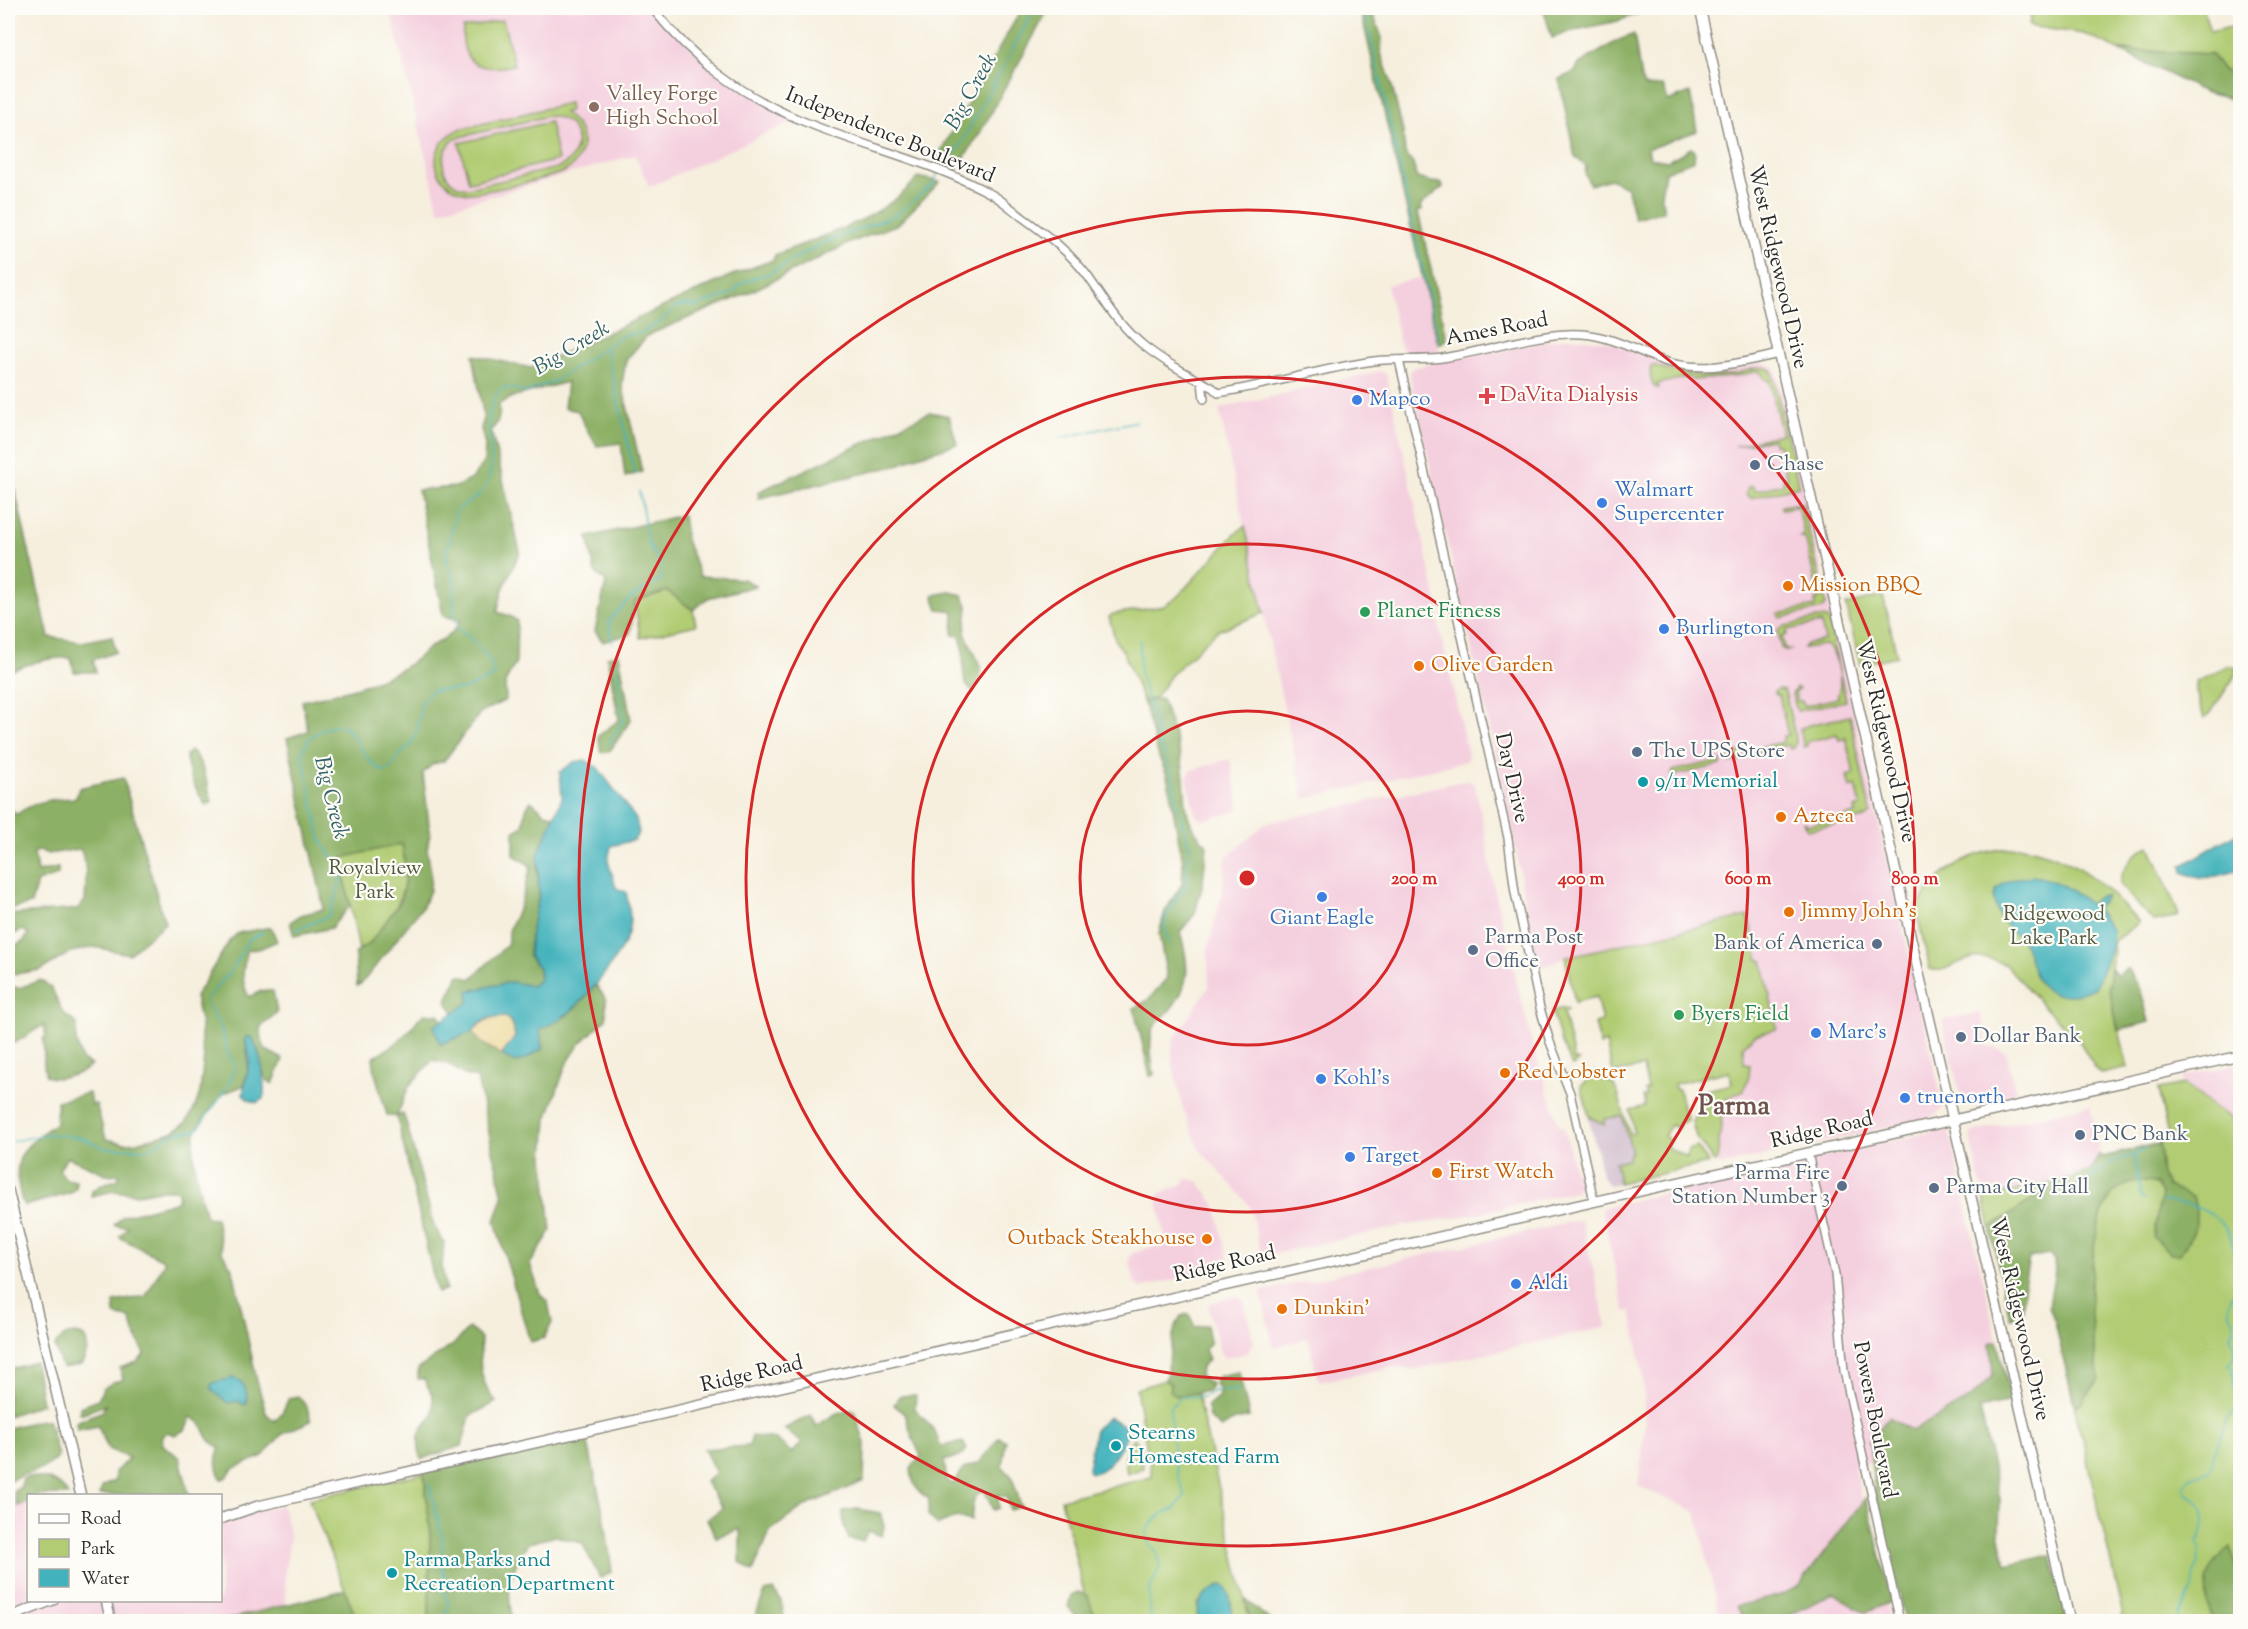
<svg xmlns="http://www.w3.org/2000/svg" width="2248" height="1629" viewBox="0 0 2248 1629" font-family="'Sorts Mill Goudy',serif">
  <style>
    .built { fill: #f4cfde }
    .industrial { fill: #d0bdce }
    .green { fill: #b1cc73; stroke: #6e7c4f; stroke-width: 1.5; fill-rule: evenodd }
    .forest { fill: #8cb065; stroke: #5c6e48; stroke-width: 1.5 }
    .sand { fill: #eeda9e; stroke: #8c8264; stroke-width: 1.5 }
    .water { fill: #42b2bc; stroke: #366e74; stroke-width: 1.5 }
    .lines { fill: none; stroke-linecap: round; stroke-linejoin: round }
    .stream { stroke: #42b2bc; stroke-width: 1.5 }
    .minor-casing { stroke: #908d84; stroke-width: 10 }
    .major-casing { stroke: #908d84; stroke-width: 12 }
    .minor { stroke: #fff; stroke-width: 7 }
    .major { stroke: #fff; stroke-width: 9 }
    .ring { fill: none; stroke: #d62828; stroke-width: 3 }
    .education-dot { fill: #8d6e63; stroke: #fdfcf7; stroke-width: 2 }
    .health-dot { fill: #e0444e; stroke: #fdfcf7; stroke-width: 2 }
    .shop-dot { fill: #3f7fe0; stroke: #fdfcf7; stroke-width: 2 }
    .service-dot { fill: #5c6f8a; stroke: #fdfcf7; stroke-width: 2 }
    .food-dot { fill: #e8710a; stroke: #fdfcf7; stroke-width: 2 }
    .leisure-dot { fill: #2e9e5b; stroke: #fdfcf7; stroke-width: 2 }
    .culture-dot { fill: #0f9aa8; stroke: #fdfcf7; stroke-width: 2 }
    .labels { text-anchor: middle; dominant-baseline: central; stroke-width: 4.5; stroke-linejoin: round; paint-order: stroke }
    .education-label { font-size: 21px; fill: #785e54; stroke: #fdfcf7; text-anchor: start }
    .street-label { font-size: 21px; fill: #2b2b2b; stroke: #fdfcf7 }
    .health-label { font-size: 21px; fill: #be3a42; stroke: #fdfcf7; text-anchor: start }
    .shop-label { font-size: 21px; fill: #366cbe; stroke: #fdfcf7; text-anchor: start }
    .service-label { font-size: 21px; fill: #4e5e75; stroke: #fdfcf7; text-anchor: start }
    .food-label { font-size: 21px; fill: #c56008; stroke: #fdfcf7; text-anchor: start }
    .leisure-label { font-size: 21px; fill: #27864d; stroke: #fdfcf7; text-anchor: start }
    .culture-label { font-size: 21px; fill: #0d838f; stroke: #fdfcf7; text-anchor: start }
    .park-label { font-size: 21px; fill: #535b41; stroke: #fdfcf7 }
    .water-label { font-size: 22px; font-style: italic; fill: #346165; stroke: #fdfcf7 }
    .district-label { font-size: 27px; font-weight: bold; fill: #6f534e; stroke: #fdfcf7 }
    .centre { fill: #d62828; stroke: #fdfcf7; stroke-width: 3 }
    .ring-label { font-size: 18px; text-anchor: middle; font-weight: bold; fill: #d62828; stroke: #fdfcf7; stroke-width: 4.5; stroke-linejoin: round; paint-order: stroke }
  </style>
  <rect width="100%" height="100%" fill="#fdfcf7"/>
  <filter id="ink" filterUnits="userSpaceOnUse"><feTurbulence type="fractalNoise" baseFrequency=".0167" numOctaves="2"/><feDisplacementMap in="SourceGraphic" scale="12" xChannelSelector="R" yChannelSelector="G"/><feConvolveMatrix kernelMatrix="1 2 1 2 8 2 1 2 1" color-interpolation-filters="sRGB"/></filter>
  <filter id="wash" filterUnits="userSpaceOnUse"><feTurbulence type="fractalNoise" baseFrequency=".008" numOctaves="4" result="noise"/><feDisplacementMap in="SourceGraphic" scale="24" xChannelSelector="R" yChannelSelector="G"/><feGaussianBlur stdDeviation="1.35" result="paint"/><feColorMatrix in="noise" values="0 0 0 0 0 0 0 0 0 0 0 0 0 0 0 0 0 1.4 0 .05"/><feComposite in="paint" operator="in"/></filter>
  <g filter="url(#wash)">
    <rect width="100%" height="100%" fill="#f6efde"/>
    <g class="built">
      <path d="M390,8H652L719,75L798,119L649,187L635,155L439,211Z"/>
      <path d="M1422,277L1437,340L1440,353L1412,354L1404,352L1400,345L1387,285Z"/>
      <path d="M1567,337L1607,341L1670,366L1686,370L1699,372L1729,371L1763,363L1774,367L1776,371L1942,1101L1943,1108L1935,1116L1719,1166L1711,1125L1715,1105L1746,1070L1743,1046L1755,1035L1777,1029L1748,917L1565,957L1538,969L1530,935L1512,826L1409,373L1411,369L1420,366Z"/>
      <path d="M1380,371L1386,374L1439,611L1437,618L1468,755L1467,761L1304,799L1219,409Z"/>
      <path d="M1230,759L1240,810L1203,820L1196,817L1187,779L1191,770Z"/>
      <path d="M1468,780L1475,786L1484,828L1494,888L1531,1040L1559,1125L1564,1127L1578,1185L1576,1191L1478,1213L1431,1222L1407,1225L1265,1256L1260,1251L1250,1206L1199,1149L1182,1105L1172,1062V1049L1174,1039L1209,987L1208,949L1223,889L1226,858L1266,823Z"/>
      <path d="M1980,1013L1988,1047L1999,1049L2006,1053L2016,1092L1962,1102L1942,1020Z"/>
      <path d="M2240,1063L2239,1122L2218,1110L2184,1084L2181,1077Z"/>
      <path d="M2090,1105L2098,1140L2099,1155L2090,1171L2070,1179L1984,1198L1970,1138L1972,1132Z"/>
      <path d="M1948,1128L1997,1341L1990,1343L1993,1375L1971,1398L1912,1431L1869,1441L1871,1462L1854,1467L1890,1621H1721L1696,1512L1638,1486L1645,1426L1643,1375L1631,1310L1625,1312L1601,1208Z"/>
      <path d="M1187,1179L1198,1181L1215,1204L1228,1259L1226,1267L1140,1288L1135,1283L1129,1260L1132,1253L1166,1243L1157,1198L1159,1193L1178,1187Z"/>
      <path d="M1581,1220L1607,1327L1412,1370L1394,1367L1322,1381L1318,1379L1308,1338L1276,1347L1273,1346L1261,1294L1263,1291Z"/>
      <path d="M1237,1296L1244,1301L1254,1343L1247,1353L1225,1358L1220,1353L1208,1304Z"/>
      <path d="M36,1481L28,1496V1600H220L221,1523L245,1514L282,1505L290,1536L285,1575L286,1606L222,1622H8V1492Z"/>
    </g>
    <path class="industrial" d="M1620,1101L1640,1179L1610,1185L1603,1179L1587,1110Z"/>
    <g class="green">
      <path d="M2032,8H2203L2210,32L2240,25V78L2223,70L2211,54L2119,50L2084,34L2029,26Z"/>
      <path d="M503,20L514,65C481,72 460,66 463,28Z"/>
      <path d="M569,103L570,110L564,113C574,120 583,129 582,143C582,154 576,164 567,170C554,178 490,191 472,193C447,193 425,167 442,143C446,136 454,133 460,129ZM548,116C580,116 588,156 557,168L469,188C440,187 435,153 456,138Z"/>
      <path d="M550,122L558,160L469,182L459,143Z"/>
      <path d="M1652,365C1677,373 1702,378 1728,375C1741,374 1756,365 1770,369L1772,372L1799,486L1751,498L1746,495L1748,487L1753,486L1755,491L1783,484V479L1787,478L1779,445L1774,444L1773,439L1735,446L1782,434L1769,380H1766L1759,371L1732,377L1692,380L1688,377L1657,384L1659,388L1654,387C1651,380 1648,371 1652,365Z"/>
      <path d="M1802,503L1826,605L1822,609L1780,618L1778,614L1815,606V600L1819,599L1805,537H1800L1804,534L1798,506L1782,509V506Z"/>
      <path d="M1245,526L1264,613L1217,631L1172,674L1154,699L1143,701L1123,651L1116,642L1109,617L1113,614L1164,606L1177,597L1235,534Z"/>
      <path d="M667,591L693,610L696,625L640,638L635,601Z"/>
      <path d="M1883,596L1897,656L1860,664L1846,605Z"/>
      <path d="M1824,617L1828,620L1846,701L1797,711L1792,694L1796,688L1799,689L1795,693L1797,701H1802L1804,706L1838,698C1837,692 1840,691 1840,684C1841,673 1836,650 1825,645L1804,648L1807,644L1825,640L1821,623L1787,630V635L1782,637L1785,649L1790,650L1787,651L1781,648L1778,630L1782,627Z"/>
      <path d="M2229,666L2235,667L2236,674L2210,714L2204,718L2196,691V682Z"/>
      <path d="M1778,689L1784,690L1785,692L1796,741L1795,747L1790,749L1788,745L1740,756L1739,761L1729,762L1727,750L1730,754L1783,742V736L1788,735L1779,695H1776L1774,692Z"/>
      <path d="M1850,716L1871,814L1865,818L1807,830L1804,821L1807,825L1856,814L1855,808L1861,806L1856,786L1850,788L1847,776L1854,774L1846,738L1839,740L1837,734L1807,742V746L1804,747L1800,729L1809,725Z"/>
      <path d="M1718,761H1721V765L1672,776L1673,771Z"/>
      <path d="M402,843C404,854 407,866 405,876C402,905 384,936 359,950L341,858Z"/>
      <path d="M2150,846L2179,915L2161,921H2153L2120,885C2120,869 2136,851 2150,846Z"/>
      <path d="M2022,847C2075,856 2105,885 2139,923L2114,941L2109,988L2128,1068L2102,1074L2096,1069L2080,1042L2044,1007L2006,965C1964,943 1953,977 1930,969L1916,910C1939,866 1974,849 2022,847Z"/>
      <path d="M1748,916L1759,960H1762L1777,1029L1755,1035L1743,1046L1744,1063L1750,1064L1749,1076L1744,1090L1727,1098L1719,1114L1722,1116L1717,1161L1714,1162L1696,1137L1692,1122L1694,1117L1706,1114L1702,1091L1732,1084L1729,1071L1674,1084L1675,1089H1679L1684,1112H1686L1687,1121L1680,1123L1678,1128L1671,1125L1664,1136L1670,1140L1667,1147L1686,1157L1688,1150L1697,1147L1709,1163L1619,1183L1615,1162L1628,1159L1629,1153L1632,1152L1622,1116L1604,1119V1125L1589,1116L1581,1086L1593,1077L1612,1083L1617,1091L1630,1134L1634,1133L1630,1110L1645,1106L1643,1096H1646L1645,1090L1648,1089L1643,1067L1613,1073L1606,1043L1600,1045L1595,1023L1602,1021L1596,997L1575,1002L1565,957Z"/>
      <path d="M1564,1008L1567,1010L1563,1012L1574,1060L1579,1061L1572,1066L1561,1041L1552,1011Z"/>
      <path d="M2184,1084L2218,1110L2240,1123V1621H2121L2122,1611L2055,1322L2104,1157L2169,1141L2158,1089Z"/>
      <path d="M2060,1181L1990,1228L1984,1198Z"/>
      <path d="M1165,1380L1171,1384L1176,1396L1189,1393L1197,1394L1250,1621H1234L1230,1598L1203,1597L1198,1604L1197,1621H1091L1061,1499L1152,1477L1136,1389Z"/>
      <path d="M1134,1438L1140,1445L1143,1468L1127,1474C1125,1461 1123,1446 1134,1438Z"/>
      <path d="M424,1473L430,1530L429,1621H357L309,1499Z"/>
    </g>
    <g class="forest">
      <path d="M1022,8H1049L980,133L957,169L935,161Z"/>
      <path d="M1360,8H1371L1382,38L1381,53L1391,82L1403,132L1405,153L1413,164L1417,178L1431,182L1442,183L1443,187L1421,205L1422,210L1418,212L1447,340L1439,344L1437,340Z"/>
      <path d="M1543,8H1653L1618,21L1575,30L1552,38Z"/>
      <path d="M1634,34L1641,79L1645,87L1663,86L1668,101L1690,92L1697,131L1648,149L1650,158L1668,161L1691,148L1695,151L1694,160L1665,172L1661,194L1664,211L1634,218L1627,187L1610,179L1590,185L1585,174L1586,166L1575,157L1559,79L1575,72L1579,64L1617,41Z"/>
      <path d="M2119,50L2211,54L2223,70L2240,78V101L2206,93Z"/>
      <path d="M918,177L940,182L898,224L852,242L746,294L648,335L626,360L622,384L642,472L625,477L621,443L597,446L586,428L578,411L564,408L567,382L512,397L499,404C500,415 500,422 491,430L520,552L503,589L497,612L510,616L517,621L516,662L505,683L506,700L480,713L444,761L433,764L423,773L430,833L427,849L431,872L430,890L423,906L362,983L357,986L355,954L359,950L370,943L401,901L406,874L402,844L341,858L350,905L331,928L294,936L290,922L301,915L324,909L287,738L308,731L302,701C337,693 377,685 408,665C416,660 422,653 430,647C442,639 455,635 460,620L443,616L418,490L456,487L473,478L484,462L485,445L481,429L484,418L473,355L531,368L732,275L773,260L775,255C823,235 885,219 918,177Z"/>
      <path d="M930,412L949,416L957,444L918,456L895,466L759,498L758,492Z"/>
      <path d="M8,469H10L49,637L82,642L112,636L116,652L93,660L96,672H74L71,658C52,656 25,665 8,672Z"/>
      <path d="M683,515L686,540L700,576L743,579L756,586L708,598L693,610L667,591L635,601L630,634L603,642L595,631L606,582L595,572L588,537Z"/>
      <path d="M951,592L962,595L968,607L965,633L981,667V676L973,692C959,682 965,666 963,651C963,646 961,641 960,636L953,635L954,611L938,609L933,595Z"/>
      <path d="M619,654L631,720L609,752H601L598,736L619,720L607,657Z"/>
      <path d="M1154,699H1162C1168,719 1176,738 1181,758C1189,792 1177,817 1207,845L1203,882L1195,914L1180,932C1189,963 1192,985 1169,1011C1164,1017 1156,1022 1153,1029C1148,1044 1152,1060 1154,1075L1150,1076L1134,1008L1148,1000L1167,978L1159,934L1165,911L1182,884L1183,863L1167,775L1159,757L1143,701Z"/>
      <path d="M190,751C203,758 208,788 212,802L206,806C196,789 187,774 186,755Z"/>
      <path d="M123,778L165,923L129,954L94,947L71,952L41,970L15,974L8,973V949L24,941L28,933L23,930L8,936V915L77,909L85,901C86,884 88,864 80,849L48,854L41,851L34,852L37,872L58,868V875L37,882L31,904L8,910V807L17,814C37,800 52,799 76,798L79,788Z"/>
      <path d="M531,801L545,813L556,816L537,867L539,896L531,929L529,956L539,968L540,979L532,986L510,982L468,991L469,1002L455,1013L446,1002L459,975L471,979L507,945L510,927L520,906L531,866L514,855V832L523,826L526,809Z"/>
      <path d="M271,927L277,941L259,949L247,950C243,967 240,981 249,997L261,991H273L277,1012L260,1028L264,1049L283,1059L273,1084C261,1079 261,1061 258,1049L245,1040C249,1058 250,1069 243,1086L222,1094C216,1107 203,1116 197,1129C187,1150 201,1195 206,1217L216,1218L222,1252L233,1270L257,1381L266,1413L274,1421L282,1413L289,1398L298,1396L307,1407L311,1421L283,1433L263,1456L233,1469L227,1477L222,1479C215,1470 215,1457 220,1447C204,1440 208,1433 200,1423C197,1420 194,1419 191,1417L185,1430L175,1435L167,1432L162,1436L163,1445L180,1458L189,1495H99L103,1486L115,1481V1472L129,1458L108,1449L98,1426L77,1430L76,1422L103,1411L105,1405L83,1413H80V1407L98,1399L103,1389L113,1382L123,1380L120,1368L137,1362L145,1354L134,1332L130,1318L117,1316L115,1314L114,1302L146,1296L165,1261L119,1237L128,1227L114,1225L123,1216L175,1202L179,1197L177,1190H159L138,1194L114,1191L91,1196L92,1191L105,1183L118,1180L119,1174L108,1175L67,1157L59,1170L66,1179L76,1181V1188L71,1193L24,1206C20,1199 20,1191 18,1183C13,1151 33,1140 56,1123L57,1101L89,1093L91,1105L96,1104L106,1139L125,1143L137,1142L172,1132L186,1123L194,1109L200,1093L204,1056L201,1045V1025L195,997L230,940L238,933Z"/>
      <path d="M2111,968L2117,976L2128,968L2141,991L2149,1022L2118,1030L2109,988Z"/>
      <path d="M41,980L52,989L63,1013L77,1024L76,1041L82,1060L91,1065C83,1075 58,1081 46,1076C42,1064 45,1053 43,1040L46,1035L44,1025C31,1031 21,1042 8,1045V986L19,988Z"/>
      <path d="M596,985L606,999V1019L579,1045L566,1065L547,1119L544,1157L551,1231L530,1264L540,1294L548,1302L552,1323L544,1338L530,1342L495,1221L503,1197L477,1078L464,1075L448,1064L433,1060L409,1086L397,1116L403,1114L406,1122L434,1226L444,1242L442,1268L446,1289L437,1293L397,1117L387,1115L375,1073L373,1058L394,1045L412,1028L418,1019L425,1014H439L442,1021L434,1026L440,1044L472,1032L482,1043L514,1062L523,1060L542,1049L539,1029L566,1016Z"/>
      <path d="M2159,1144L2162,1175L2167,1187L2193,1197C2201,1221 2193,1234 2180,1254H2171L2153,1237L2161,1194L2156,1184C2142,1179 2119,1183 2110,1197C2091,1225 2089,1294 2092,1328C2093,1345 2097,1362 2099,1379L2082,1403L2075,1406L2055,1322L2049,1306L2055,1271L2054,1260L2048,1254L2029,1258L2024,1285L2023,1315L2010,1318L1990,1228L2060,1181L2090,1171L2099,1155L2104,1157Z"/>
      <path d="M1189,1314L1195,1327L1207,1325L1210,1341L1205,1350L1209,1359L1201,1367L1200,1376L1211,1384L1208,1391L1176,1396L1170,1392L1171,1384L1165,1380C1172,1358 1168,1336 1181,1316Z"/>
      <path d="M469,1328L481,1338C479,1365 479,1380 496,1402L470,1416L462,1446L421,1459C416,1437 417,1432 433,1415V1397L424,1379H418V1369L454,1344Z"/>
      <path d="M75,1333L85,1337C89,1347 87,1356 81,1365L62,1368L55,1347C59,1338 66,1335 75,1333Z"/>
      <path d="M1997,1341L2011,1401L1980,1409L2000,1499L1999,1532L2006,1565L2051,1555L2067,1621H1905L1876,1500L1869,1441L1889,1417L1912,1431L1971,1398L1993,1375L1990,1343Z"/>
      <path d="M35,1362L42,1404L8,1416V1370Z"/>
      <path d="M1239,1372L1249,1417L1232,1421L1221,1428L1209,1418L1207,1406L1219,1396V1389L1214,1383L1219,1376Z"/>
      <path d="M916,1395L915,1409L934,1430L941,1446L963,1442L967,1449L962,1455L944,1461L947,1481L954,1484L964,1468L979,1463L999,1437L1006,1441L1002,1466L1012,1477L1021,1506L1010,1510L1007,1498L998,1495L999,1508L993,1510L984,1490C971,1496 973,1507 971,1521L957,1517L938,1525L928,1515L929,1498C915,1492 912,1482 911,1468L921,1456L913,1439L905,1414L894,1405L899,1396Z"/>
      <path d="M854,1410L865,1443L864,1481L803,1507L770,1531L753,1572L740,1562V1529L716,1537L707,1519L723,1508L705,1482L716,1473L704,1449L749,1446L752,1436L776,1439L792,1453L802,1443L784,1429L811,1415L816,1426L837,1413Z"/>
      <path d="M41,1420H48L58,1456L57,1459L41,1469L10,1480L8,1478V1428Z"/>
      <path d="M586,1435L605,1521L612,1572L600,1578L582,1543L556,1536L528,1543C510,1571 505,1588 513,1621H429L430,1530L424,1473Z"/>
      <path d="M28,1477C43,1477 61,1480 68,1495L28,1496V1503L17,1506L14,1490L20,1488L23,1479Z"/>
      <path d="M1866,1497L1892,1601L1866,1613L1833,1593L1786,1617L1744,1621L1737,1606L1778,1596L1799,1586Z"/>
      <path d="M857,1509L880,1513L884,1526L882,1536L868,1531L863,1541L849,1539L844,1527L843,1511Z"/>
      <path d="M2231,1547L2240,1586V1621H2213C2202,1591 2203,1567 2231,1547Z"/>
      <path d="M345,1590L357,1621H222Z"/>
      <path d="M774,1590L781,1601L785,1621H757L755,1617L765,1592Z"/>
      <path d="M1078,1592L1088,1596L1094,1614L1090,1621H1080L1068,1607L1071,1595Z"/>
      <path d="M1245,1599L1271,1621H1250Z"/>
    </g>
    <path class="sand" d="M506,1017L513,1025L515,1037L502,1055L482,1043L472,1032C483,1020 490,1018 506,1017Z"/>
    <g class="water">
      <path d="M585,760L598,768L636,819L639,832L634,840L611,846L608,861L616,888L626,892C629,906 632,919 628,933C621,956 584,1003 564,1016C557,1022 548,1025 540,1029L542,1049L524,1060L514,1062L502,1055L515,1037L513,1025L506,1017L488,1018L480,1023L472,1032L440,1044L434,1026L469,1002L468,991L511,982L532,986L540,979L539,968L529,956L531,929L539,896L538,855L562,798L560,772L574,762Z"/>
      <path d="M2240,831V870C2220,875 2203,883 2183,872L2182,866Z"/>
      <path d="M2032,876C2054,878 2073,890 2090,904L2099,896H2106L2096,909L2113,931L2111,949L2095,988C2067,999 2043,1001 2032,967C2029,959 2028,948 2022,941C2018,935 2010,931 2006,925C1982,894 1996,879 2032,876Z"/>
      <path d="M247,1036L252,1038C262,1057 265,1077 264,1099L256,1103L247,1099L243,1094L250,1060L245,1039Z"/>
      <path d="M233,1378C245,1381 247,1390 247,1402L245,1405L238,1401L228,1403L213,1391L211,1387L212,1383Z"/>
      <path d="M1109,1417L1129,1429C1124,1443 1109,1472 1092,1473L1089,1472L1088,1469L1095,1429Z"/>
      <path d="M1222,1585L1226,1587L1230,1598L1234,1621H1197C1197,1601 1203,1593 1222,1585Z"/>
    </g>
    <g class="lines">
      <g class="stream">
        <path d="M1364,8L1439,342"/>
        <path d="M940,168L960,146L1035,8"/>
        <path d="M606,347L635,475"/>
        <path d="M1060,438L1137,421"/>
        <path d="M1140,640V673L1160,745L1172,775L1177,803L1189,846L1186,885L1166,916L1164,926L1170,946"/>
        <path d="M612,643L609,621L631,597L662,579C663,556 654,561 649,544C644,527 643,508 639,491"/>
        <path d="M608,745L624,719L615,660"/>
        <path d="M296,930L329,916L342,878L335,861L321,841L302,754C307,734 322,728 341,725C360,736 363,763 384,771L390,769L400,754L411,745L417,731L421,704L429,693L435,690L465,689L494,676L491,662L476,644L458,628L454,617V581L447,561V550L457,509C468,502 480,498 486,486C502,456 475,416 502,388L518,389L524,393L555,381L624,335L642,333L660,322L676,307L689,304L693,307L732,294L741,284L756,277L768,274L823,243L896,215L933,184L938,173"/>
        <path d="M13,1141L50,1134L82,1138L104,1148L149,1149L173,1133L197,1130C211,1109 228,1092 235,1067L227,1052L221,1027L208,1005L206,999L234,967L248,940L263,932"/>
        <path d="M2144,1149L2134,1155L2141,1198L2145,1200"/>
        <path d="M2089,1182L2096,1172L2103,1170L2111,1162L2133,1155"/>
        <path d="M2161,1201C2194,1204 2228,1212 2234,1251C2236,1264 2234,1276 2239,1288C2228,1297 2225,1310 2234,1320L2233,1331L2230,1335L2235,1348L2234,1358L2229,1364L2233,1367L2234,1387L2240,1399"/>
        <path d="M429,1484L443,1540L441,1560L445,1580L444,1593L449,1605L444,1622"/>
        <path d="M1151,1622L1149,1591L1160,1566L1156,1551L1148,1542L1146,1531C1153,1521 1162,1511 1174,1510L1185,1495C1174,1474 1171,1431 1170,1407L1182,1397H1203L1214,1391L1239,1390"/>
        <path d="M2176,1622L2183,1605L2193,1590L2195,1572L2201,1549L2197,1542L2200,1540C2204,1527 2207,1512 2198,1501C2195,1498 2189,1495 2185,1493L2184,1486L2190,1478L2208,1472L2227,1419L2240,1405"/>
      </g>
    </g>
  </g>
  <g filter="url(#ink)">
    <g class="lines">
      <defs>
        <g id="minor">
          <path d="M652,8C693,59 738,93 798,119C862,147 932,161 993,195C1003,201 1013,210 1022,217C1047,235 1071,253 1089,278C1105,301 1121,327 1143,345C1164,362 1189,375 1213,388L1218,393C1271,385 1322,368 1374,361C1397,358 1420,361 1442,358C1484,352 1525,336 1567,334C1603,332 1626,346 1658,359C1699,375 1739,363 1779,354"/>
          <path d="M1399,360L1508,838L1515,893L1540,1008L1550,1042L1570,1093L1594,1201"/>
          <path d="M1202,382L1204,399"/>
          <path d="M1808,1153L1835,1274L1844,1371L1900,1622"/>
        </g>
        <g id="major">
          <path d="M1700,8L1920,978L2070,1622"/>
          <path d="M8,1190L81,1496"/>
          <path d="M220,1519L258,1506C919,1353 1579,1203 2240,1056"/>
          <path d="M106,1600L111,1622"/>
          <path d="M8,1618L53,1600"/>
        </g>
      </defs>
      <use href="#minor" class="minor-casing"/>
      <use href="#major" class="major-casing"/>
      <use href="#minor" class="minor"/>
      <use href="#major" class="major"/>
    </g>
  </g>
  <g class="ring">
    <circle cx="1247" cy="878" r="167"/>
    <circle cx="1247" cy="878" r="334"/>
    <circle cx="1247" cy="878" r="501"/>
    <circle cx="1247" cy="878" r="668"/>
  </g>
  <circle class="education-dot" cx="594" cy="107" r="6"/>
  <path class="health-dot" d="M1484 387h6v6h6v6h-6v6h-6v-6h-6v-6h6z"/>
  <g class="shop-dot">
    <circle cx="1357" cy="400" r="6"/>
    <circle cx="1602" cy="503" r="6"/>
    <circle cx="1664" cy="629" r="6"/>
    <circle cx="1322" cy="897" r="6"/>
    <circle cx="1816" cy="1033" r="6"/>
    <circle cx="1321" cy="1079" r="6"/>
    <circle cx="1905" cy="1098" r="6"/>
    <circle cx="1350" cy="1157" r="6"/>
    <circle cx="1516" cy="1284" r="6"/>
  </g>
  <g class="service-dot">
    <circle cx="1755" cy="465" r="6"/>
    <circle cx="1637" cy="752" r="6"/>
    <circle cx="1877" cy="944" r="6"/>
    <circle cx="1473" cy="950" r="6"/>
    <circle cx="1961" cy="1037" r="6"/>
    <circle cx="2080" cy="1135" r="6"/>
    <circle cx="1842" cy="1186" r="6"/>
    <circle cx="1934" cy="1188" r="6"/>
  </g>
  <g class="food-dot">
    <circle cx="1788" cy="586" r="6"/>
    <circle cx="1419" cy="666" r="6"/>
    <circle cx="1781" cy="817" r="6"/>
    <circle cx="1789" cy="912" r="6"/>
    <circle cx="1505" cy="1073" r="6"/>
    <circle cx="1437" cy="1173" r="6"/>
    <circle cx="1207" cy="1239" r="6"/>
    <circle cx="1282" cy="1309" r="6"/>
  </g>
  <g class="leisure-dot">
    <circle cx="1365" cy="612" r="6"/>
    <circle cx="1679" cy="1015" r="6"/>
  </g>
  <g class="culture-dot">
    <circle cx="1643" cy="782" r="6"/>
    <circle cx="1116" cy="1446" r="6"/>
    <circle cx="392" cy="1573" r="6"/>
  </g>
  <g class="labels">
    <g class="education-label">
      <text x="606" y="95">Valley Forge<tspan x="606" dy="24">High School</tspan></text>
    </g>
    <g class="street-label">
      <text transform="translate(890 136) rotate(22)">Independence Boulevard</text>
      <text transform="translate(1777 267) rotate(77)">West Ridgewood Drive</text>
      <text transform="translate(1497 330) rotate(-11)">Ames Road</text>
      <text transform="translate(1885 741) rotate(77)">West Ridgewood Drive</text>
      <text transform="translate(1511 778) rotate(77)">Day Drive</text>
      <text transform="translate(1822 1131) rotate(-13)">Ridge Road</text>
      <text transform="translate(1225 1265) rotate(-13)">Ridge Road</text>
      <text transform="translate(2019 1319) rotate(77)">West Ridgewood Drive</text>
      <text transform="translate(752 1375) rotate(-13)">Ridge Road</text>
      <text transform="translate(1874 1420) rotate(79)">Powers Boulevard</text>
    </g>
    <g class="health-label">
      <text x="1500" y="396">DaVita Dialysis</text>
    </g>
    <g class="shop-label">
      <text x="1369" y="400">Mapco</text>
      <text x="1614" y="491">Walmart<tspan x="1614" dy="24">Supercenter</tspan></text>
      <text x="1676" y="629">Burlington</text>
      <text x="1322" y="919" text-anchor="middle">Giant Eagle</text>
      <text x="1828" y="1033">Marc's</text>
      <text x="1333" y="1079">Kohl's</text>
      <text x="1917" y="1098">truenorth</text>
      <text x="1362" y="1157">Target</text>
      <text x="1528" y="1284">Aldi</text>
    </g>
    <g class="service-label">
      <text x="1767" y="465">Chase</text>
      <text x="1649" y="752">The UPS Store</text>
      <text x="1485" y="938">Parma Post<tspan x="1485" dy="24">Office</tspan></text>
      <text x="1865" y="944" text-anchor="end">Bank of America</text>
      <text x="1973" y="1037">Dollar Bank</text>
      <text x="2092" y="1135">PNC Bank</text>
      <text x="1830" y="1174" text-anchor="end">Parma Fire<tspan x="1830" dy="24">Station Number 3</tspan></text>
      <text x="1946" y="1188">Parma City Hall</text>
    </g>
    <g class="food-label">
      <text x="1800" y="586">Mission BBQ</text>
      <text x="1431" y="666">Olive Garden</text>
      <text x="1793" y="817">Azteca</text>
      <text x="1801" y="912">Jimmy John's</text>
      <text x="1517" y="1073">Red Lobster</text>
      <text x="1449" y="1173">First Watch</text>
      <text x="1195" y="1239" text-anchor="end">Outback Steakhouse</text>
      <text x="1294" y="1309">Dunkin'</text>
    </g>
    <g class="leisure-label">
      <text x="1377" y="612">Planet Fitness</text>
      <text x="1691" y="1015">Byers Field</text>
    </g>
    <g class="culture-label">
      <text x="1655" y="782">9/11 Memorial</text>
      <text x="1128" y="1434">Stearns<tspan x="1128" dy="24">Homestead Farm</tspan></text>
      <text x="404" y="1561">Parma Parks and<tspan x="404" dy="24">Recreation Department</tspan></text>
    </g>
    <g class="park-label">
      <text x="375" y="869">Royalview<tspan x="375" dy="24">Park</tspan></text>
      <text x="2054" y="915">Ridgewood<tspan x="2054" dy="24">Lake Park</tspan></text>
    </g>
    <g class="water-label">
      <text transform="translate(972 92) rotate(-61)">Big Creek</text>
      <text transform="translate(572 349) rotate(-31)">Big Creek</text>
      <text transform="translate(330 798) rotate(76)">Big Creek</text>
    </g>
    <g class="district-label">
      <text x="1734" y="1107">Parma</text>
    </g>
  </g>
  <circle cx="1247" cy="878" r="9" class="centre"/>
  <g class="ring-label">
    <text x="1414" y="884">200 m</text>
    <text x="1581" y="884">400 m</text>
    <text x="1748" y="884">600 m</text>
    <text x="1915" y="884">800 m</text>
  </g>
  <rect width="2248" height="1629" fill="none" stroke="#fdfcf7" stroke-width="30"/>
  <rect x="27" y="1494" width="195" height="108" fill="#fdfcf7" stroke="#a9a8a5" stroke-width="1.5"/>
  <rect x="39" y="1514" width="30" height="9" fill="#ffffff" stroke="#a9a8a5" stroke-width="1.5"/>
  <text x="81" y="1524" font-size="18" fill="#2b2b2b">Road</text>
  <rect x="39" y="1539" width="30" height="18" fill="#b1cc73" stroke="#a9a8a5" stroke-width="1.5"/>
  <text x="81" y="1554" font-size="18" fill="#2b2b2b">Park</text>
  <rect x="39" y="1569" width="30" height="18" fill="#42b2bc" stroke="#a9a8a5" stroke-width="1.5"/>
  <text x="81" y="1584" font-size="18" fill="#2b2b2b">Water</text>
</svg>
